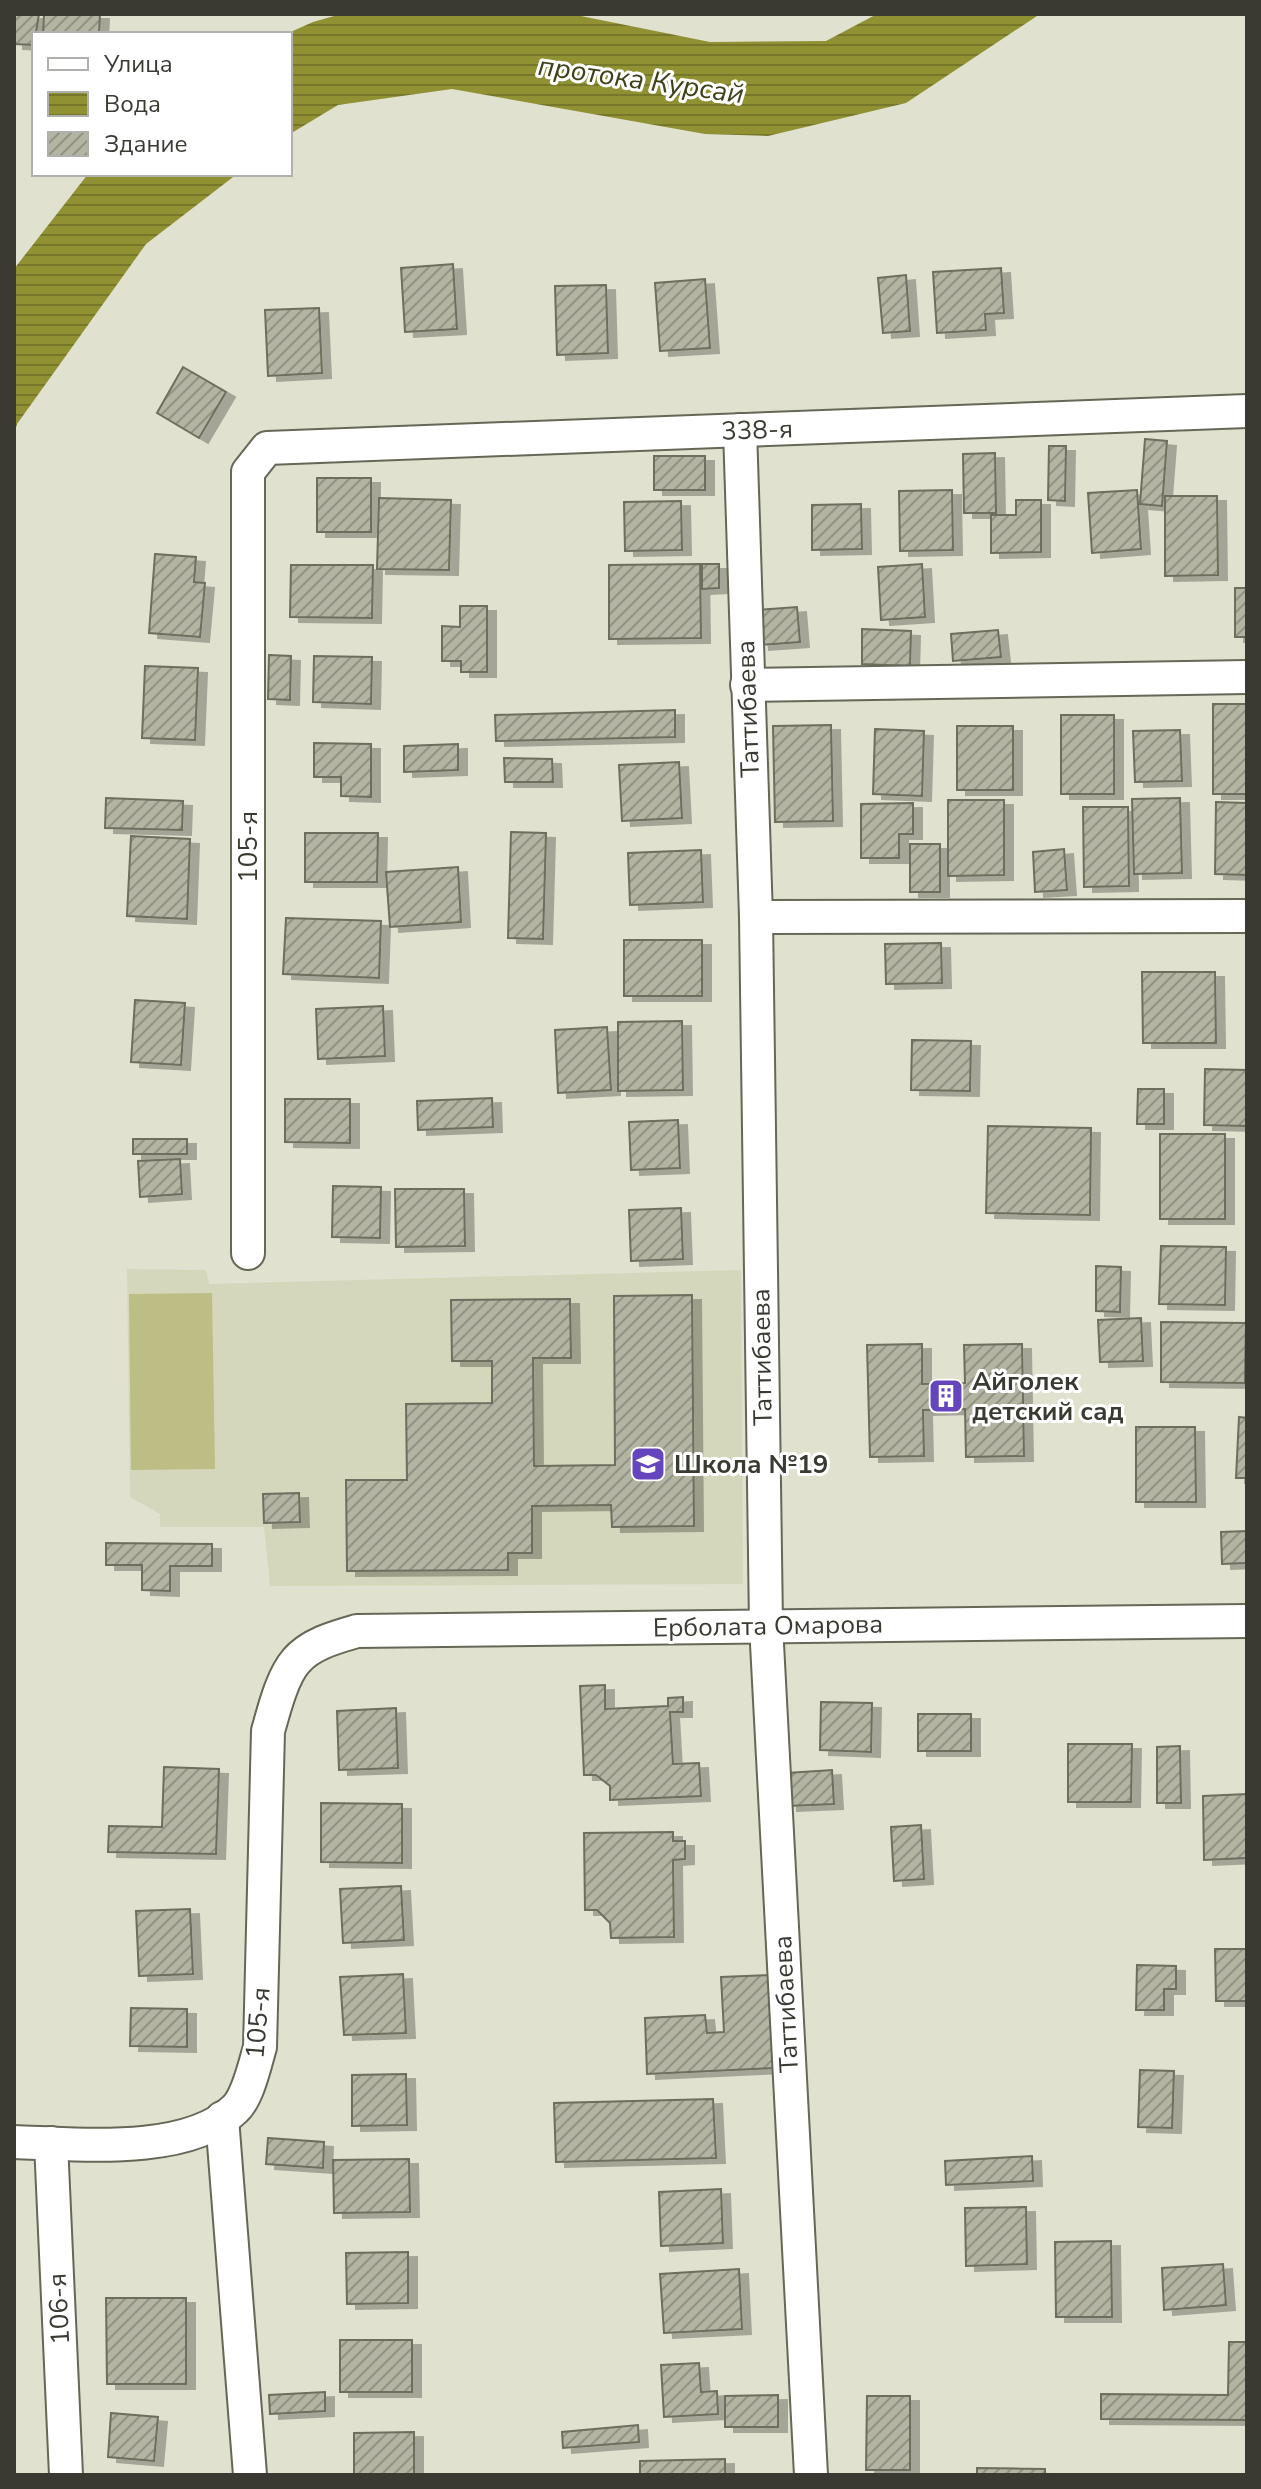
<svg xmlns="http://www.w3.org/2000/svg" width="1261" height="2489" viewBox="0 0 1261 2489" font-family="'Nunito Sans',sans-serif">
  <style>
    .built { fill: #d5d7bc }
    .grass { fill: #bcbe85 }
    .water { fill: url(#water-rules) }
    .building { fill: url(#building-hatch); stroke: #6e6e5e; stroke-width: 2; filter: url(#shadow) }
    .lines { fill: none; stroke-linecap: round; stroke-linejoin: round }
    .street-casing { stroke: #666756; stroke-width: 36 }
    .street { stroke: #fff; stroke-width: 32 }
    .labels { text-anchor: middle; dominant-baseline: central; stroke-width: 6; stroke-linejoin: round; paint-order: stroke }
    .street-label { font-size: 26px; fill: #3a3a33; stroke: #fff }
    .poi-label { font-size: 26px; font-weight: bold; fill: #3a3a33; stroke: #fff; text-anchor: start }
    .water-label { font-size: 28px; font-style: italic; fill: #40411a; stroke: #fff }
  </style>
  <defs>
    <pattern id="water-rules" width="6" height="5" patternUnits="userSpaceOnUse" patternTransform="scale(2)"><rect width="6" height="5" fill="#909133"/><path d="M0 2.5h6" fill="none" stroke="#77772c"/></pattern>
    <pattern id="building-hatch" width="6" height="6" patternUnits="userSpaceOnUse" patternTransform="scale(2)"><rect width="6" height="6" fill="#b3b4a2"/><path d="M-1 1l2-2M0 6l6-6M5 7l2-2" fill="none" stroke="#939385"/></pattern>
    <filter id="shadow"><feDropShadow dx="9" dy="5" stdDeviation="0" flood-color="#0004"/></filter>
  </defs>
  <rect width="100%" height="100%" fill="#e0e1ce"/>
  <path class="built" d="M127,1269L206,1270L209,1284L741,1270L743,1584L270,1586L264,1527H160V1514L130,1497Z"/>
  <path class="grass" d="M212,1293L215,1469L131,1470L129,1294Z"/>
  <g class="water">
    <path d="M341,14H571L710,42L826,41L877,14H1040L906,103L768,136L705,134L452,89L338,105L290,134V34H286L313,22Z"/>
    <path d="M88,174H237L146,244L17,424L14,435V269Z"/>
  </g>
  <g class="building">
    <path d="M14,14H39L34,45L14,44Z"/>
    <path d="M44,14H100L99,34H43Z"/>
    <path d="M453,264L457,329L405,332L401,268Z"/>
    <path d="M1001,268L1004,313L985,314L986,330L937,333L933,272Z"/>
    <path d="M906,275L910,331L883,333L878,278Z"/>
    <path d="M705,279L710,348L660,351L655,283Z"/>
    <path d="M606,285L608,353L557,355L555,286Z"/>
    <path d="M319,308L322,373L268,376L265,310Z"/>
    <path d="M183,367L226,392L199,438L157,413Z"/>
    <path d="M1145,439L1167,441L1162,506L1140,504Z"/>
    <path d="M1049,446H1066L1065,501L1048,500Z"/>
    <path d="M995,453L996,513H964L963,454Z"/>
    <rect x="654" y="456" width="51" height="34"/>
    <rect x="317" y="478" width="54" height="54"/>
    <path d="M952,490L953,550L900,551L899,491Z"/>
    <path d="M1137,490L1141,549L1092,553L1088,493Z"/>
    <path d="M1165,496H1217L1218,575L1165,576Z"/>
    <path d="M379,498L451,500L449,570L377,569Z"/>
    <path d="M1016,500H1041V552L991,553V515H1016Z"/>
    <path d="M681,501L682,550L625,551L624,502Z"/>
    <path d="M861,504L862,549L812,550V505Z"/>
    <path d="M155,554L196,557L194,582L205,583L200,637L149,633Z"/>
    <path d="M700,564L701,638L609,639V565Z"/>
    <path d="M702,564H719V588L702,589Z"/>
    <path d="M922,564L925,617L881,620L878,567Z"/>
    <path d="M291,565H373L372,618L290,617Z"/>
    <rect x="1235" y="588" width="12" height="49"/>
    <path d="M460,606H487V672H461V661H442V626L460,627Z"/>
    <path d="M797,607L800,642L760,645L757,610Z"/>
    <path d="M862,629L911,631L910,666L862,664Z"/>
    <path d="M998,630L1001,657L953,661L951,634Z"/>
    <path d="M269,655L291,656L290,700L268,699Z"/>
    <path d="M314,656L372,657L371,704L313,702Z"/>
    <path d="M145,666L198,668L195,740L142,738Z"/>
    <rect x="1213" y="704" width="34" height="90"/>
    <path d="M675,710V737L496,741L495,715Z"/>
    <rect x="1061" y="715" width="53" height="79"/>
    <path d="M831,725L833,821L775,822L773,726Z"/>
    <rect x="957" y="726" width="56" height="64"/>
    <path d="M875,729L924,731L922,796L873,794Z"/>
    <path d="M1180,730L1182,781L1135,782L1133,731Z"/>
    <path d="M314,743L371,744V797L341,796V777H314Z"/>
    <path d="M458,744V770L404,772V746Z"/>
    <path d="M504,758L552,759L553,782H505Z"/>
    <path d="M679,762L682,818L622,821L619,765Z"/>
    <path d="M106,798L183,801L182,830L105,828Z"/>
    <path d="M1180,798L1182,873L1134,874L1132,799Z"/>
    <path d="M948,800H1004V875L948,876Z"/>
    <path d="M1216,802L1247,803V875L1215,874Z"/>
    <path d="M913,803V834H899V858H861V804Z"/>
    <path d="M1083,807H1128L1129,886L1084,887Z"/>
    <path d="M511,832L546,833L543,939L508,938Z"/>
    <path d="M305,833H378L377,882H305Z"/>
    <path d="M131,836L190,839L187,919L127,916Z"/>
    <rect x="910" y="844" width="30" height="48"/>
    <path d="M1064,849L1067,890L1035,892L1033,852Z"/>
    <path d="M701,850L703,902L630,905L628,853Z"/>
    <path d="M458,867L461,922L390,927L386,872Z"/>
    <path d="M286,918L381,921L379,978L283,974Z"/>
    <rect x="624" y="940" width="78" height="56"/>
    <path d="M941,943L942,983L886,984L885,944Z"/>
    <path d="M1142,972H1215L1216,1043H1143Z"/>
    <path d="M135,1000L185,1003L181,1065L131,1062Z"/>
    <path d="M383,1006L385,1056L318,1059L316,1009Z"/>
    <path d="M682,1021L683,1090L618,1091V1022Z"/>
    <path d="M607,1027L611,1090L558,1093L555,1030Z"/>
    <path d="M912,1040L971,1041L970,1091L911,1090Z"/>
    <path d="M1205,1069L1247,1070V1126L1204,1125Z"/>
    <path d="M1138,1089H1164V1124H1137Z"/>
    <path d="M492,1098L493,1127L418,1130L417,1101Z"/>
    <path d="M285,1099H350V1143L285,1142Z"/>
    <path d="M678,1120L680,1168L631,1170L629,1122Z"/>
    <path d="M988,1126L1091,1128L1090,1215L986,1213Z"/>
    <rect x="1160" y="1134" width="65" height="85"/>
    <rect x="133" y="1139" width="54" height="15"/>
    <path d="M180,1159L182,1194L140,1197L138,1161Z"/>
    <path d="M333,1186L381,1187L380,1238L332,1237Z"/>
    <path d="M395,1189H464L465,1246L396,1247Z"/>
    <path d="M681,1208L683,1259L631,1261L629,1210Z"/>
    <path d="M1161,1246L1226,1247L1225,1305L1159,1304Z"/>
    <path d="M1096,1266L1121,1267L1120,1312L1096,1311Z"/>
    <path d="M692,1295L694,1526L612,1527L611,1505L532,1506V1553H508V1570L347,1571L346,1480H407L406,1404L492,1403V1361H452L451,1300L570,1299L571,1358H533L534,1466L615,1465L614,1296Z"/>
    <path d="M1141,1318L1143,1361L1100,1362L1098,1320Z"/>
    <path d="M1161,1322L1246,1323L1245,1383L1161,1382Z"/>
    <path d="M922,1344V1384L965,1383L964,1345L1022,1344L1024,1456L966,1457L965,1409L923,1410L924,1456L870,1457L867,1345Z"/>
    <path d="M1239,1417L1247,1418V1478H1236Z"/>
    <path d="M1136,1427H1195L1196,1502H1136Z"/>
    <path d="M299,1493L300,1522L264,1523L263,1494Z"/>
    <path d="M1247,1531V1563L1222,1564L1221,1532Z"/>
    <path d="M106,1543L212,1544V1566H170V1591L142,1590V1565H106Z"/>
    <path d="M605,1685V1709L668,1706V1698L683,1697V1712H670L673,1764L699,1763L701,1796L610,1800V1786L596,1775H584L580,1686Z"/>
    <path d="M821,1702L872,1703L871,1752L820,1750Z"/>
    <path d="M396,1708L398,1768L339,1770L337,1711Z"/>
    <rect x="918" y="1714" width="53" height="37"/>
    <path d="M1068,1744H1132L1131,1802H1068Z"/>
    <path d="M1180,1746L1181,1803H1157V1747Z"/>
    <path d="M164,1767L219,1769L216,1854L108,1852L109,1826L162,1827Z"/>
    <path d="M832,1770L834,1804L788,1806L787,1773Z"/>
    <path d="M1247,1794V1858L1204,1860L1203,1796Z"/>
    <path d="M321,1803L402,1804V1863L321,1862Z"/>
    <path d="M921,1825L924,1879L894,1881L891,1827Z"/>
    <path d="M673,1832V1841H685V1859L673,1860L674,1937L611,1938L610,1923L597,1910H585L584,1833Z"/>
    <path d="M401,1886L404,1940L343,1943L340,1889Z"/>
    <path d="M190,1909L193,1974L139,1976L136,1911Z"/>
    <path d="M1215,1949H1247V2001H1216Z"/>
    <path d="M1137,1965L1176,1966V1989H1164V2010H1136Z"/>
    <path d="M403,1974L406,2033L344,2035L340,1977Z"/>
    <path d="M771,1975L775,2068L647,2074L645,2018L705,2015L707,2033L724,2032L721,1977Z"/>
    <path d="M131,2008L187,2009V2047L130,2046Z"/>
    <path d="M1140,2070L1174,2071L1172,2128L1138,2127Z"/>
    <path d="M406,2074L407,2125L352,2126V2075Z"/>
    <path d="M713,2099L716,2158L556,2162L554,2103Z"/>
    <path d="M268,2138L324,2142L323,2168L266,2164Z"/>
    <path d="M1032,2156L1033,2181L946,2185L945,2161Z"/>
    <path d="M409,2159L410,2212L334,2213L333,2160Z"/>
    <path d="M721,2189L723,2243L661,2246L659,2192Z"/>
    <path d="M1026,2207L1027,2264L966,2266L965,2208Z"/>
    <path d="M1111,2241L1112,2317H1056L1055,2242Z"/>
    <path d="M408,2252V2303L347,2304L346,2253Z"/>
    <path d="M1223,2264L1226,2305L1164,2310L1162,2268Z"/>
    <path d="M739,2269L742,2329L664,2333L660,2274Z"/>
    <path d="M106,2298H186V2384H107Z"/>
    <rect x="340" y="2340" width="72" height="52"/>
    <path d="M1229,2342H1247V2420L1101,2419V2394L1228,2395Z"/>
    <path d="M699,2363L701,2392L717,2391L718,2414L664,2417L661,2365Z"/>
    <path d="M325,2392V2411L270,2414L269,2395Z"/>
    <path d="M778,2395V2427H725V2396Z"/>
    <path d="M867,2396H910V2470H866Z"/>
    <path d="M111,2413L158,2417L154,2461L108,2457Z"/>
    <path d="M638,2425L639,2442L563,2448L562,2432Z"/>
    <path d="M414,2432V2475H354V2433Z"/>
    <path d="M725,2459V2475H640V2461Z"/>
    <path d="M977,2468L1045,2469V2475H977Z"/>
  </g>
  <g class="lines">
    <defs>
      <g id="street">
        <path d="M740,430L756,917L766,1625L811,2475"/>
        <path d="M747,685L1247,677"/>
        <path d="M756,917L1247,916"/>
        <path d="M248,1253V472L267,448L1247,411"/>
        <path d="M222,2118L250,2475"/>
        <path d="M14,2142C77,2144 187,2156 235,2109C248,2097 255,2064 260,2047L268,1731C274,1710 282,1677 296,1661C310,1644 336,1637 357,1631L1247,1621"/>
        <path d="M51,2143L66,2475"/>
      </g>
    </defs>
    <use href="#street" class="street-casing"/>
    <use href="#street" class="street"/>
  </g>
  <defs>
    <symbol id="building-square" viewBox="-11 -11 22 22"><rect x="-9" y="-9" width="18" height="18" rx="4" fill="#6445be" stroke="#fff"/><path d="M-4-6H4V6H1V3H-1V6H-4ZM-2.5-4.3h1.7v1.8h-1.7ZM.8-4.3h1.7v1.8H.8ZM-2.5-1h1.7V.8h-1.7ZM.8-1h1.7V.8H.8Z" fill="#fff"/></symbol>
    <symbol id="school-square" viewBox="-11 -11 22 22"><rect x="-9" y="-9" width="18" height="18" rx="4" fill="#6445be" stroke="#fff"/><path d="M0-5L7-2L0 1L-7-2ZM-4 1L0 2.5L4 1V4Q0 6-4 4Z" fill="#fff"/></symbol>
  </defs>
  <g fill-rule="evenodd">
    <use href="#building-square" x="926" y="1376" width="40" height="40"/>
    <use href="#school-square" x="628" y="1444" width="40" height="40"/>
  </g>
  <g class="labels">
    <g class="street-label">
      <text transform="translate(757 430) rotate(-2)">338-я</text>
      <text transform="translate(748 709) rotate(-92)">Таттибаева</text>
      <text transform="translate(248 847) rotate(-90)">105-я</text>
      <text transform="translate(762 1357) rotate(-91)">Таттибаева</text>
      <text transform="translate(768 1626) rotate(-1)">Ерболата Омарова</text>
      <text transform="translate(786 2004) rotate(-93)">Таттибаева</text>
      <text transform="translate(258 2023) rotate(-85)">105-я</text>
      <text transform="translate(59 2309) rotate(-93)">106-я</text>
    </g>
    <g class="poi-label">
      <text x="972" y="1381">Айголек<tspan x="972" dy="30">детский сад</tspan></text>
      <text x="674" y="1464">Школа №19</text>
    </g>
    <g class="water-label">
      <text transform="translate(641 80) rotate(8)">протока Курсай</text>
    </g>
  </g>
  <rect width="1261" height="2489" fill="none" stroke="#3a3a33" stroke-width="32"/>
  <rect x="32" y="32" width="260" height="144" fill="#ffffff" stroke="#b0b0ad" stroke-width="2"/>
  <rect x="48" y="58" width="40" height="12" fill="#ffffff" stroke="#b0b0ad" stroke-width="2"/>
  <text x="104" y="72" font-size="24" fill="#3a3a33">Улица</text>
  <rect x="48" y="92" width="40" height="24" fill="url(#water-rules)" stroke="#b0b0ad" stroke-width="2"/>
  <text x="104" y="112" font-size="24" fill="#3a3a33">Вода</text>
  <rect x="48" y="132" width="40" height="24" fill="url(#building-hatch)" stroke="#b0b0ad" stroke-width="2"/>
  <text x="104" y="152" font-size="24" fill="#3a3a33">Здание</text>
</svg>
